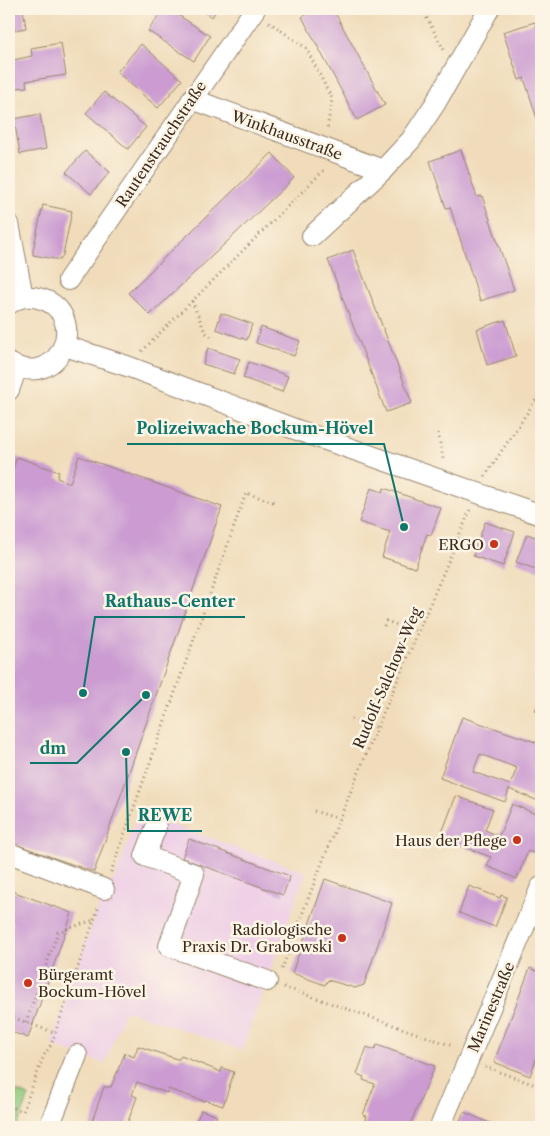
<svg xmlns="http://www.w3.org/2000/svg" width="550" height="1136" viewBox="0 0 550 1136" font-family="'Libre Caslon Text',serif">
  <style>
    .built { fill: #efd0e6 }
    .green { fill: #91ca7e; stroke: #667a4e }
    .building { fill: #cb9bd2; fill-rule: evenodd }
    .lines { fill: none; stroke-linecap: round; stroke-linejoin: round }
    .street-casing { stroke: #96836c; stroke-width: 22 }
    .path { stroke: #96836c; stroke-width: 3; stroke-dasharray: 1 4; stroke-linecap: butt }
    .street { stroke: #fff; stroke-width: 20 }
    .poi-dot { fill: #c8321e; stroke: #fcf5e5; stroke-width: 2 }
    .labels { text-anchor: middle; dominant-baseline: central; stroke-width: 5; stroke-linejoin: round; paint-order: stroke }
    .street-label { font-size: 15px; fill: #3b2a1e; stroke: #fcf5e5 }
    .poi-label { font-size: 15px; fill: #3b2a1e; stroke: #fcf5e5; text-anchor: end }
    .leader { fill: none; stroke: #0f766e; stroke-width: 2 }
    .callout-dot { fill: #0f766e; stroke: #fcf5e5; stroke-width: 2 }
    .callout-label { font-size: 16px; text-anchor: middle; font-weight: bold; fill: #0f766e; stroke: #fcf5e5; stroke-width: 5; stroke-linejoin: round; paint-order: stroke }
  </style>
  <rect width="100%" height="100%" fill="#fcf5e5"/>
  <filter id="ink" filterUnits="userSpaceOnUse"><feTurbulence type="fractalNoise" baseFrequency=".02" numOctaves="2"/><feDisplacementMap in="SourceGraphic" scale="10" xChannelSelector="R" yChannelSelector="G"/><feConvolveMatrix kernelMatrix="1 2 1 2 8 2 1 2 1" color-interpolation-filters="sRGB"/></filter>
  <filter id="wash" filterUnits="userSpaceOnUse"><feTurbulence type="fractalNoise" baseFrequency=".0096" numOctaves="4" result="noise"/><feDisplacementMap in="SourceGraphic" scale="20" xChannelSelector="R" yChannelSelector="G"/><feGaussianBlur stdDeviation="1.12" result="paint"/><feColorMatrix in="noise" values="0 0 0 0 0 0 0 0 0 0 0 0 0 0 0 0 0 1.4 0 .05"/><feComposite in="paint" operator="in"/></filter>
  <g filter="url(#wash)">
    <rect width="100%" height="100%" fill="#f0dcba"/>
    <path class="built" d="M138,813L306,872L242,1050L125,1010L105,1064L51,1045L104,889L115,878Z"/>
    <path class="green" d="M9,1088L29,1096L17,1127H9Z"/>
    <g id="blocks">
      <g class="building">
        <path d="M9,9H23L26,28L9,31Z"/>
        <path d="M163,9H169L210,36L194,61L148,31Z"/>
        <path d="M200,9H217L212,17Z"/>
        <path d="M318,9H333L385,105L357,120L302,17Z"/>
        <path d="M535,22L541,40V131L524,78L519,80L503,32Z"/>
        <path d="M61,43L66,75L26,81L27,87L16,88L15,82L11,83L9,61L32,56L31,48Z"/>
        <path d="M141,44L182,80L158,108L117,72Z"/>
        <path d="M104,92L146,127L128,149L86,113Z"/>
        <path d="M40,114L46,149L20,154L14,119Z"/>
        <path d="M461,150L477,197L482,196L514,290L480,301L450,207L446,208L430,161Z"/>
        <path d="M85,151L110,172L91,194L66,172Z"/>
        <path d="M272,153L294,178L150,315L128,293Z"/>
        <path d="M43,205L72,211L63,255L60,260L33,255V250Z"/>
        <path d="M353,250L412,403L386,412L328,260Z"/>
        <path d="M221,313L252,324L247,340L216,329Z"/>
        <path d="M505,320L516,356L487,365L477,329Z"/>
        <path d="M261,327L300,341L294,356L256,343Z"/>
        <path d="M208,348L240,359L234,374L203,364Z"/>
        <path d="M249,362L288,376L282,392L243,378Z"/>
        <path d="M541,449V462L537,461Z"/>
        <path d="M79,456L222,507L94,872L9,842V519L14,506L9,504V480L17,457L59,472L57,478L70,483Z"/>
        <path d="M371,488L383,492L384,488L441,508L431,535L427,534L415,568L382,557L390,532L359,522Z"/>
        <path d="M485,522L515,532L503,566L473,556Z"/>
        <path d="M527,534L541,539V571L516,562Z"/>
        <path d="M541,695V714L535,711Z"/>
        <path d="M462,717L541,744V802L509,789L505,802L440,778ZM480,754L517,768L510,785L473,772Z"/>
        <path d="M456,796L493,809L485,830L499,836L512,804L541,816L535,834L540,835L533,853L528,851L517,879L487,866L491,857L440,838Z"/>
        <path d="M189,839L290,876L283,895L182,858Z"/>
        <path d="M325,879L392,903L364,985L355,988L328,980L325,985L292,973Z"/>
        <path d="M469,886L500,898L501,895L507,897L495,927L459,913Z"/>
        <path d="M9,890L72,913L28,1038L9,1031V935L13,923L9,921Z"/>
        <path d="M530,968L541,973V1046L530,1076L494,1062Z"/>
        <path d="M377,1045L435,1066L409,1127H364L367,1116L363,1115L375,1084L363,1080L364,1077L357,1074L367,1047L374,1050Z"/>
        <path d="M138,1046L177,1059H179L181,1056L221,1072L222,1068L234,1072L223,1106L205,1100L204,1101L168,1089L167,1093L137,1082L132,1095L137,1097L126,1127H90L104,1087H111L125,1053L134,1057Z"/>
        <path d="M201,1110L217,1116L212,1127H194Z"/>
        <path d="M464,1112L499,1127H457Z"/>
      </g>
    </g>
  </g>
  <g filter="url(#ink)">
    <use href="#blocks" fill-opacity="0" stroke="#96836c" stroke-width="1"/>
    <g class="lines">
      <defs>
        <g id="street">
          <path d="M192,99L383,170L411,140L435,104L489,9"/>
          <path d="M9,224L23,297"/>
          <path d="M312,236L383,170"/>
          <path d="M68,280L255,9"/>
          <path d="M9,304C17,298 28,295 38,298C91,310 62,393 9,363"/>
          <path d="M65,346L127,366L300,431L541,515"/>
          <path d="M9,390L17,367"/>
          <path d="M156,827L145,856L194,874L169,946L267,981"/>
          <path d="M9,853L104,889"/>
          <path d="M49,1127L77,1055"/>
          <path d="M440,1127L541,887"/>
        </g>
      </defs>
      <use href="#street" class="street-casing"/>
      <g class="path">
        <path d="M422,9L444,50"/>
        <path d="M269,22L306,48L332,99L327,130"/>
        <path d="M192,301L205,332L214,339"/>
        <path d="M539,327L541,328"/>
        <path d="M142,351L325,169"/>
        <path d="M438,433L444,462"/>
        <path d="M485,476L541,392"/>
        <path d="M384,626L386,621L418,632"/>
        <path d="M351,719L378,728"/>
        <path d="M314,811L340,819"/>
        <path d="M111,872L246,493L274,502"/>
        <path d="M282,969C338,813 406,662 470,510"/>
        <path d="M284,987L453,1046"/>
        <path d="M9,1016L55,1033"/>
        <path d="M26,1022L58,932L94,920"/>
        <path d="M485,1067L541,1087"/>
        <path d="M9,1106L23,1111L44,1055L51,1045L99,906"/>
      </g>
      <use href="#street" class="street"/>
    </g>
  </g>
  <g class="poi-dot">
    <circle cx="494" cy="544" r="5"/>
    <circle cx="517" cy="840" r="5"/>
    <circle cx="342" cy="938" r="5"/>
    <circle cx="28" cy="983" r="5"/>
  </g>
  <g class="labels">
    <g class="street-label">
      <text transform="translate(287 135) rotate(20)">Winkhausstraße</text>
      <text transform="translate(161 144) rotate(-56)">Rautenstrauchstraße</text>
      <text transform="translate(387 678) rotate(-67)">Rudolf-Salchow-Weg</text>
      <text transform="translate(491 1007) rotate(-67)">Marinestraße</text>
    </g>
    <g class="poi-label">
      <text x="484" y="544">ERGO</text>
      <text x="507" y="840">Haus der Pflege</text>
      <text x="332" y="929">Radiologische<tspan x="332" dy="17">Praxis Dr. Grabowski</tspan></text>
      <text x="38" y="974" text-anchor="start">Bürgeramt<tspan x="38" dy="17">Bockum-Hövel</tspan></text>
    </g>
  </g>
  <path class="leader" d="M404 527L384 444H127M83 693L95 617H245M146 695L77 763H30M126 752L128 831H202"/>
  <g class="callout-dot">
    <circle cx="404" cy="527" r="5"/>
    <circle cx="83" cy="693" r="5"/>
    <circle cx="146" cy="695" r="5"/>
    <circle cx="126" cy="752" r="5"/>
  </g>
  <g class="callout-label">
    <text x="255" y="434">Polizeiwache Bockum-Hövel</text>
    <text x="170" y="607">Rathaus-Center</text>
    <text x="53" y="754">dm</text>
    <text x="165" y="821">REWE</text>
  </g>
  <rect width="550" height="1136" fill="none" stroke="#fcf5e5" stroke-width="30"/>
</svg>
